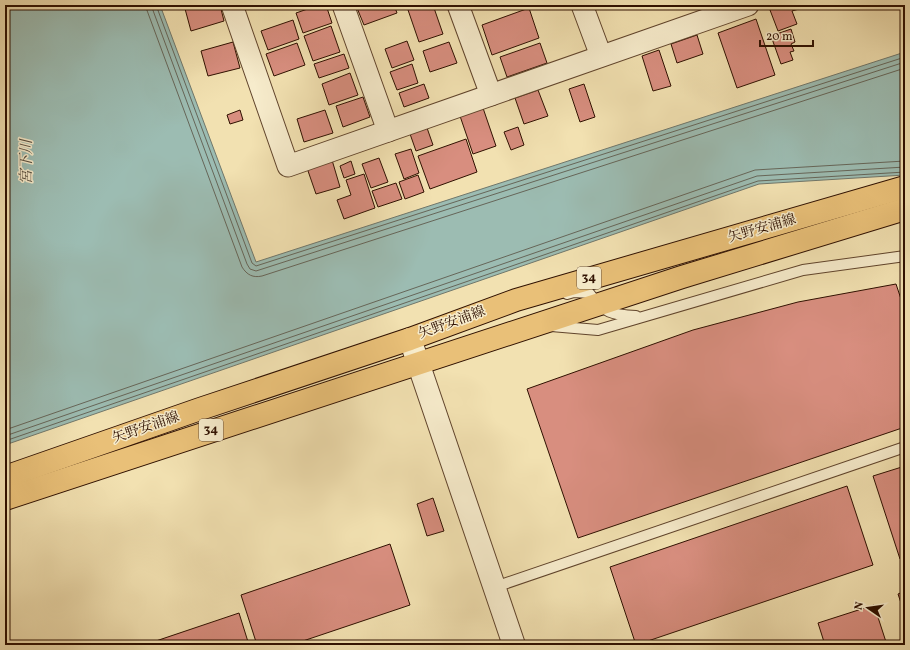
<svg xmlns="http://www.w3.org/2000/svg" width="910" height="650" viewBox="0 0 910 650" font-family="Vollkorn,'Noto Serif JP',serif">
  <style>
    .water { fill: #9cbcb2; stroke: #70776b }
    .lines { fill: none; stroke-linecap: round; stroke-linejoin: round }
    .shore { stroke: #666659; stroke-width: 1 }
    .building { fill: #d88e7f; stroke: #2f1000 }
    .service-casing { stroke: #60442c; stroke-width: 12 }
    .minor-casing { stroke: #60442c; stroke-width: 23 }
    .tertiary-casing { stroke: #60442c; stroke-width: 24 }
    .primary-casing { stroke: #2f1000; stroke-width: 24 }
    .service { stroke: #f7eccc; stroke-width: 10 }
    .minor { stroke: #f7eccc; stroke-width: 21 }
    .tertiary { stroke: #f7eccc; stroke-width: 22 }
    .primary { stroke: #e9c078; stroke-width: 22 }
    .labels { text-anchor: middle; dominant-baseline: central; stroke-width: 3; stroke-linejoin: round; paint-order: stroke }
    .shield { fill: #f7eccc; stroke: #6b523d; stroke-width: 1 }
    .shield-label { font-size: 13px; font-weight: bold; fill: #2f1000 }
    .street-label { font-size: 14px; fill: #2f1000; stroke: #f7eccc }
    .water-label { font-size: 15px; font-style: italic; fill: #554c3e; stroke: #f7eccc }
  </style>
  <rect width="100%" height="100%" fill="#f2e1b1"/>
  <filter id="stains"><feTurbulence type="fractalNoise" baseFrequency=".005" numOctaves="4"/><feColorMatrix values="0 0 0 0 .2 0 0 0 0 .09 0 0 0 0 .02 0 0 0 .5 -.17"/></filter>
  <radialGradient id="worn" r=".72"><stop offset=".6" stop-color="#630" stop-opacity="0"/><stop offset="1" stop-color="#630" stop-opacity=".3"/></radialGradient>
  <path class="water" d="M5,5H160L256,262L905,52V175L759,184L5,445Z"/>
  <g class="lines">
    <g class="shore">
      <path d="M145,5L242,267C247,275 253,278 262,276L905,68"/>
      <path d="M151,5L247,264L250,269L256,271L905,62"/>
      <path d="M156,5L252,263L256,266L905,57"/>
      <path d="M5,430L755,170L905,161"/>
      <path d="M5,436L757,176L905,167"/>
      <path d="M5,441L758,181L905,172"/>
    </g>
  </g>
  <g class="building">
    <path d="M184,5H220L224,21L191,31Z"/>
    <path d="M319,5H326L332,23L303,33L296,13Z"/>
    <path d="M365,5H394L397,13L364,25L357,8Z"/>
    <path d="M413,5H433L443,34L419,42L407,7Z"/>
    <path d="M780,5H798L799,9L792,11L797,24L778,31L770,10L781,6Z"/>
    <path d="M529,8L539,38L492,55L482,25Z"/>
    <path d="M756,19L775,75L737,88L718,33Z"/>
    <path d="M293,20L299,39L268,50L261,31Z"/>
    <path d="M331,26L340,52L313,61L304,36Z"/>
    <path d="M791,29L795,42L791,44L794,51L790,52L793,60L781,64L771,36Z"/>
    <path d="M697,35L703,54L677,63L671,44Z"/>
    <path d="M407,41L414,60L392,68L385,49Z"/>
    <path d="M233,42L240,68L208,76L201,51Z"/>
    <path d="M449,42L457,63L430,72L423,51Z"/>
    <path d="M297,43L305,65L274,76L266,54Z"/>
    <path d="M540,43L547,63L507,77L500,57Z"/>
    <path d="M659,50L671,86L653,91L642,56Z"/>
    <path d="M344,54L349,68L319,78L314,64Z"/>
    <path d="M412,64L418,83L397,90L390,72Z"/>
    <path d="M350,73L358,95L329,105L322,84Z"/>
    <path d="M424,84L429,98L404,107L399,93Z"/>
    <path d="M584,84L595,117L580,122L569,89Z"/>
    <path d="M538,90L548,116L524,124L515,98Z"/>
    <path d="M363,97L370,117L343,127L336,106Z"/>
    <path d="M483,108L496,146L473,154L460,116Z"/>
    <path d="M240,110L243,120L230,124L227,115Z"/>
    <path d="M325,110L333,133L304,142L297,119Z"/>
    <path d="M426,125L433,145L416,151L409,131Z"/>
    <path d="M518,127L524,145L511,150L504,132Z"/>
    <path d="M466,139L477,172L430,189L418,156Z"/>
    <path d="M411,149L419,173L404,179L395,154Z"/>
    <path d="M379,158L388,182L371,188L362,164Z"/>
    <path d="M332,160L340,187L316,194L307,168Z"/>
    <path d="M351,161L355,174L344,178L340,166Z"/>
    <path d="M364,174L375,208L344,219L337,200L351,195L346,180Z"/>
    <path d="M418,175L424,192L405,199L399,182Z"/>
    <path d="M396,183L402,199L378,207L372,191Z"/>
    <path d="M896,284L905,311V427L578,538L527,389L693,330L798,302Z"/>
    <path d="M905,466V558L900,559L873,476Z"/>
    <path d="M847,486L873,565L636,645L610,567Z"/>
    <path d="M433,498L444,531L427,536L417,504Z"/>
    <path d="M390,544L410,605L291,645H257L241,595Z"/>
    <path d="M905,591V615L898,594Z"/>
    <path d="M874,605L887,645H825L818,623Z"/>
    <path d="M239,613L249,645H144Z"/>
  </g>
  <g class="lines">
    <defs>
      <g id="service">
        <path d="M567,294L574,292L589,293C604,313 612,315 636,316"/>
        <path d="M551,326L598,330L803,270L905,256"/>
        <path d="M495,587L905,447"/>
      </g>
      <g id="minor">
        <path d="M232,5L288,166L748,5"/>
        <path d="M343,5L388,131"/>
        <path d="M458,5L491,95"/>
        <path d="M582,5L601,56"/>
      </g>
      <path id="tertiary" d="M410,339L514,645"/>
      <g id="primary">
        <path d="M5,477L200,409L410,339L516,300L905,187"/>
        <path d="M5,499L682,277L905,209"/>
      </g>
    </defs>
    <use href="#service" class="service-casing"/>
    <use href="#minor" class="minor-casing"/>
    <use href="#tertiary" class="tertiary-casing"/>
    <use href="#primary" class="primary-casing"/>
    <use href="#service" class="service"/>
    <use href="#minor" class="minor"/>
    <use href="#tertiary" class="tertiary"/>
    <use href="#primary" class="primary"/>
  </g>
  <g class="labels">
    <g class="shield">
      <rect x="577" y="267" width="24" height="22" rx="3"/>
      <rect x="199" y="419" width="24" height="22" rx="3"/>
    </g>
    <g class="shield-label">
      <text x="589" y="278">34</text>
      <text x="211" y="430">34</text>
    </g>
    <g class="street-label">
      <text transform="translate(762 229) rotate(-16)">矢野安浦線</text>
      <text transform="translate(452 323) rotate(-20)">矢野安浦線</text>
      <text transform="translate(146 428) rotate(-19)">矢野安浦線</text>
    </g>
    <g class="water-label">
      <text transform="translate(27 162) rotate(-90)">宮下川</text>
    </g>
  </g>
  <rect width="910" height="650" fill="none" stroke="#f2e1b1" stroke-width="20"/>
  <rect x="6" y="6" width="898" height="638" fill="none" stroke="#2f1000" stroke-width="2"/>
  <rect x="10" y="10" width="890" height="630" fill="none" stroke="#2f1000"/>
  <g transform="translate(868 608) rotate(283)" stroke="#f7eccc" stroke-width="3" paint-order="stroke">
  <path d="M0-3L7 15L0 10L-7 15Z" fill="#2f1000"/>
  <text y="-6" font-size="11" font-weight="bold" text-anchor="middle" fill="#2f1000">N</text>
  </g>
  <path d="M760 40v6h53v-6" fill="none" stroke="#2f1000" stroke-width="2"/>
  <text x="766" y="40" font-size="12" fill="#2f1000" stroke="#f7eccc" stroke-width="3" paint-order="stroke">20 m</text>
  <rect width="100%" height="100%" filter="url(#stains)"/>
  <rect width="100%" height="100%" fill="url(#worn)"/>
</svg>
